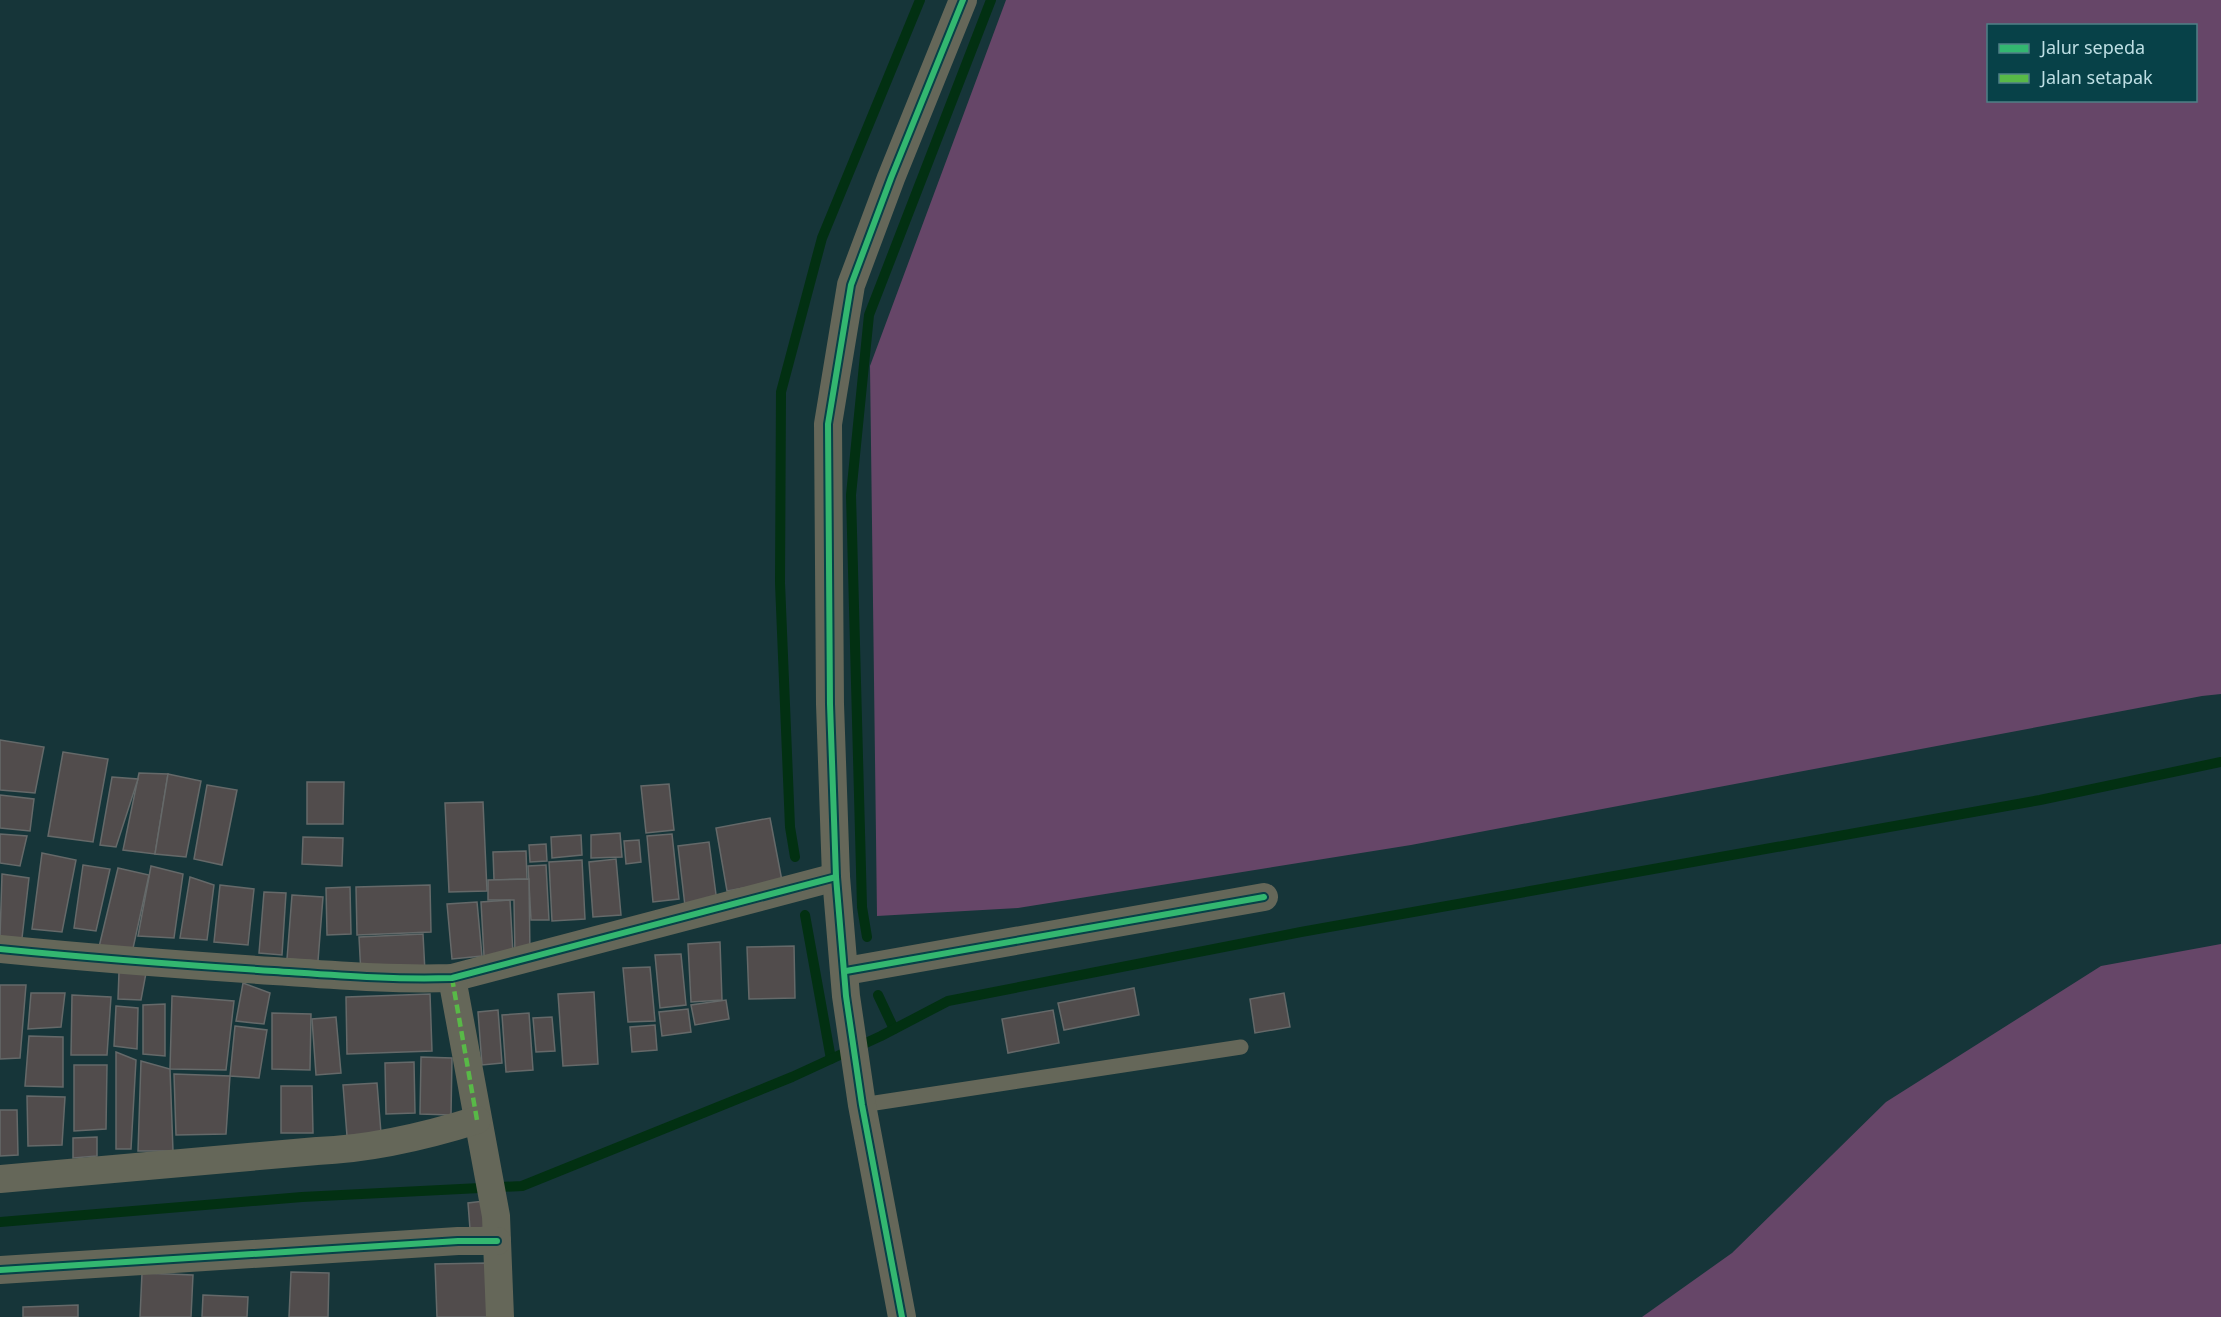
<svg xmlns="http://www.w3.org/2000/svg" width="2221" height="1317" viewBox="0 0 2221 1317" font-family="'Noto Sans',sans-serif">
  <style>
    .green { fill: #664668; fill-rule: evenodd }
    .lines { fill: none; stroke-linecap: round; stroke-linejoin: round }
    .stream { stroke: #023012; stroke-width: 10 }
    .building { fill: #514c4c; stroke: #656969; stroke-width: 1.5 }
    .service { stroke: #656759; stroke-width: 15 }
    .minor { stroke: #656759; stroke-width: 28 }
    .quiet { stroke: #58b947; stroke-width: 4.5; stroke-dasharray: 9 4.5; stroke-linecap: butt }
    .cycleway-casing { stroke: #074148; stroke-width: 10 }
    .cycleway { stroke: #33b770; stroke-width: 6 }
  </style>
  <rect width="100%" height="100%" fill="#163539"/>
  <g class="green">
    <path d="M1006,0H2221V694L2202,696L1411,845L1018,908L877,916L870,366ZM1988,26H2196V100H1988Z"/>
    <path d="M2221,944V1317H1642L1732,1253L1886,1102L2101,966Z"/>
  </g>
  <g class="lines">
    <g class="stream">
      <path d="M795,857L790,827L780,583L781,392L822,238L920,0"/>
      <path d="M805,915L831,1059"/>
      <path d="M867,937L862,907L851,495L869,315L991,0"/>
      <path d="M878,995L894,1029"/>
      <path d="M0,1222L302,1197L522,1186L792,1077L881,1036L948,1001L1301,932L2040,800L2221,762"/>
    </g>
  </g>
  <g class="building">
    <path d="M0,740L44,747L35,793L0,790Z"/>
    <path d="M63,752L108,759L93,842L48,836Z"/>
    <path d="M139,773L168,774L155,854L123,850Z"/>
    <path d="M168,774L201,781L186,857L155,854Z"/>
    <path d="M112,777L138,779L116,847L100,845Z"/>
    <path d="M307,782H344L343,824H307Z"/>
    <path d="M669,784L674,830L646,833L641,786Z"/>
    <path d="M207,785L237,790L222,865L194,859Z"/>
    <path d="M0,795L34,799L30,831L0,828Z"/>
    <path d="M483,802L487,891L449,892L445,803Z"/>
    <path d="M770,818L782,881L727,891L716,828Z"/>
    <path d="M620,833L622,857L591,858V835Z"/>
    <path d="M0,834L27,836L20,866L0,863Z"/>
    <path d="M672,834L679,899L653,902L647,836Z"/>
    <path d="M581,835L582,855L552,858L551,837Z"/>
    <path d="M303,837L343,838L342,866L302,864Z"/>
    <path d="M639,840L641,862L626,864L624,841Z"/>
    <path d="M709,842L717,902L685,906L678,846Z"/>
    <path d="M546,844L547,861L530,862L529,845Z"/>
    <path d="M526,851L527,879L494,880L493,852Z"/>
    <path d="M42,853L76,860L62,932L32,929Z"/>
    <path d="M616,859L621,915L593,917L589,862Z"/>
    <path d="M582,860L585,919L552,921L549,862Z"/>
    <path d="M83,865L110,869L96,931L74,928Z"/>
    <path d="M546,865L549,920H531L528,866Z"/>
    <path d="M151,866L183,874L174,938L138,936Z"/>
    <path d="M118,868L149,875L132,953L99,947Z"/>
    <path d="M2,874L29,878L22,938L0,937Z"/>
    <path d="M190,877L214,885L207,940L180,938Z"/>
    <path d="M529,879L530,955L515,956L514,900H488V880Z"/>
    <path d="M220,885L254,889L248,945L214,942Z"/>
    <path d="M430,885L431,932L357,935L356,887Z"/>
    <path d="M350,887L351,934L327,935L326,888Z"/>
    <path d="M264,892L286,893L282,955L259,953Z"/>
    <path d="M292,895L323,897L318,961L287,959Z"/>
    <path d="M510,900L513,954L484,956L481,902Z"/>
    <path d="M477,902L482,956L452,959L447,904Z"/>
    <path d="M423,934L425,972L361,975L359,937Z"/>
    <path d="M720,942L722,1000L691,1002L688,944Z"/>
    <path d="M794,946L795,998L749,999L747,947Z"/>
    <path d="M681,954L686,1005L660,1008L655,955Z"/>
    <path d="M650,967L655,1021L628,1022L623,968Z"/>
    <path d="M119,972L146,973L141,1000L118,999Z"/>
    <path d="M243,983L270,993L264,1024L236,1021Z"/>
    <path d="M0,985H26L20,1058L0,1059Z"/>
    <path d="M1134,988L1139,1015L1064,1030L1058,1003Z"/>
    <path d="M594,992L598,1064L563,1066L558,994Z"/>
    <path d="M31,993H65L61,1027L28,1029Z"/>
    <path d="M1284,993L1290,1027L1255,1033L1250,999Z"/>
    <path d="M430,994L432,1051L347,1054L346,997Z"/>
    <path d="M72,995L111,997L107,1055H71Z"/>
    <path d="M172,996L234,1001L226,1070L170,1069Z"/>
    <path d="M726,1000L729,1019L695,1025L691,1005Z"/>
    <path d="M165,1004V1056L143,1054V1005Z"/>
    <path d="M116,1006L138,1008L137,1049L114,1046Z"/>
    <path d="M688,1009L691,1032L662,1036L659,1012Z"/>
    <path d="M498,1010L502,1063L482,1065L478,1012Z"/>
    <path d="M1053,1010L1059,1043L1008,1053L1002,1019Z"/>
    <path d="M272,1013L311,1014L310,1070L272,1069Z"/>
    <path d="M529,1013L533,1070L506,1072L502,1015Z"/>
    <path d="M336,1017L341,1073L316,1075L312,1019Z"/>
    <path d="M552,1017L555,1051L536,1052L533,1018Z"/>
    <path d="M655,1025L657,1050L632,1052L630,1027Z"/>
    <path d="M235,1026L267,1030L259,1078L230,1076Z"/>
    <path d="M29,1036L63,1037V1087L25,1086Z"/>
    <path d="M116,1052L136,1060L131,1149H116Z"/>
    <path d="M421,1057L452,1058L451,1115L420,1114Z"/>
    <path d="M141,1061L170,1069L173,1151H138Z"/>
    <path d="M414,1062L415,1113L386,1114L385,1063Z"/>
    <path d="M74,1065H107L106,1129L74,1131Z"/>
    <path d="M174,1074L230,1076L226,1134L176,1135Z"/>
    <path d="M377,1083L381,1133L347,1136L343,1085Z"/>
    <path d="M281,1086H312L313,1133H281Z"/>
    <path d="M27,1096L65,1097L62,1145L28,1146Z"/>
    <path d="M0,1110H17L18,1155L0,1156Z"/>
    <path d="M97,1137V1156L73,1158V1138Z"/>
    <path d="M484,1201L487,1227L470,1229L468,1203Z"/>
    <path d="M486,1263L488,1317H437L435,1264Z"/>
    <path d="M291,1272L329,1273L328,1317H289Z"/>
    <path d="M142,1273L193,1275L191,1317H140Z"/>
    <path d="M203,1295L248,1297L247,1317H202Z"/>
    <path d="M78,1305V1317H23V1307Z"/>
  </g>
  <g class="lines">
    <path class="service" d="M862,1105L1241,1047"/>
    <g class="minor">
      <path d="M0,949C91,958 182,965 274,971C333,975 392,980 452,978L836,877"/>
      <path d="M846,971L1264,897"/>
      <path d="M452,978L496,1216L500,1317"/>
      <path d="M0,1179L317,1151C371,1149 426,1136 477,1120"/>
      <path d="M0,1270L458,1241H497"/>
      <path d="M902,1317L862,1105L846,996L836,877L830,704L828,424L851,285L891,178L963,0"/>
    </g>
    <path class="quiet" d="M452,978L477,1120"/>
    <defs>
      <g id="cycleway">
        <path d="M0,949C91,958 182,965 274,971C333,975 392,980 452,978L836,877"/>
        <path d="M846,971L1264,897"/>
        <path d="M0,1270L458,1241H497"/>
        <path d="M902,1317L862,1105L846,996L836,877L830,704L828,424L851,285L891,178L963,0"/>
      </g>
    </defs>
    <use href="#cycleway" class="cycleway-casing"/>
    <use href="#cycleway" class="cycleway"/>
  </g>
  <rect x="1987" y="24" width="210" height="78" fill="#074148" stroke="#508086" stroke-width="1.5"/>
  <rect x="1999" y="44" width="30" height="9" fill="#33b770" stroke="#508086" stroke-width="1.5"/>
  <text x="2041" y="54" font-size="18" fill="#bedfe4">Jalur sepeda</text>
  <rect x="1999" y="74" width="30" height="9" fill="#58b947" stroke="#508086" stroke-width="1.5"/>
  <text x="2041" y="84" font-size="18" fill="#bedfe4">Jalan setapak</text>
</svg>
